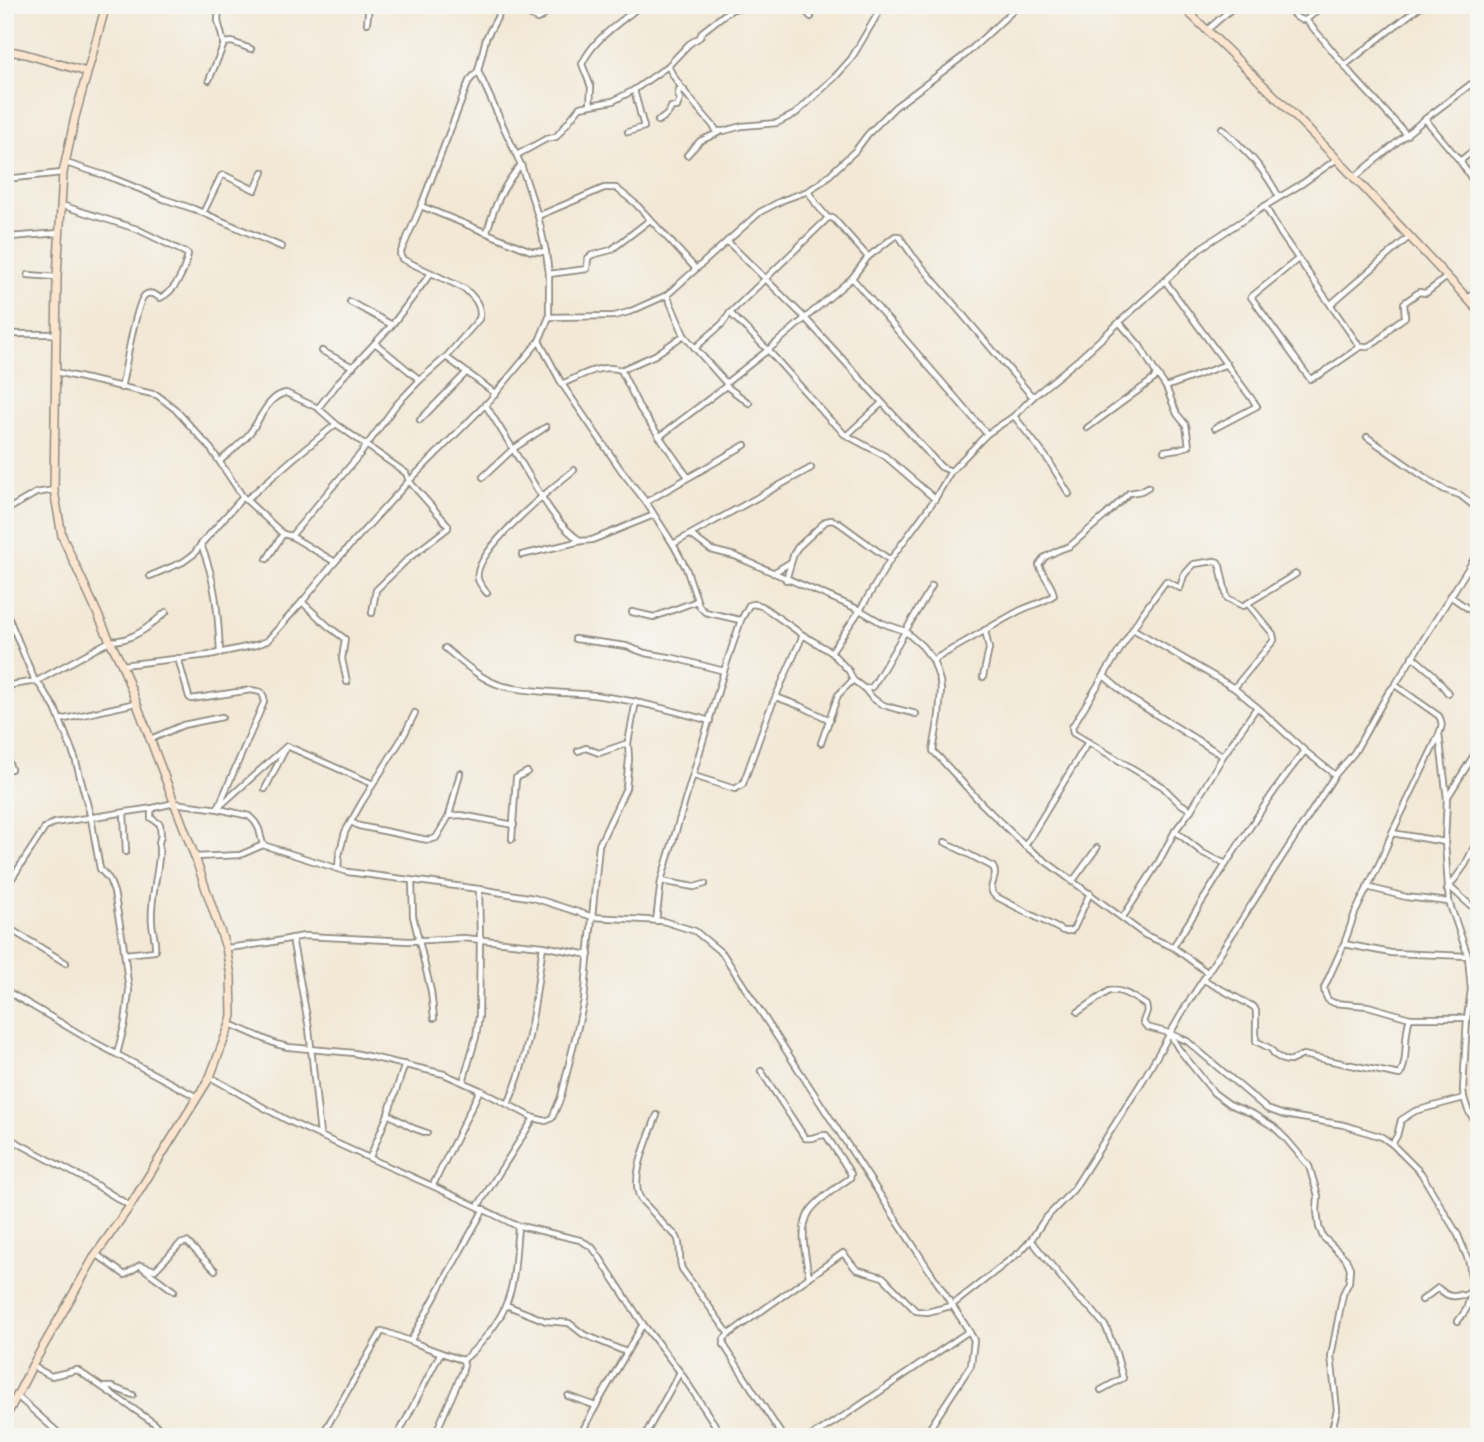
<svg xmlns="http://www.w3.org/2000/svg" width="1484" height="1442" viewBox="0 0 1484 1442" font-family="'Old Standard TT',serif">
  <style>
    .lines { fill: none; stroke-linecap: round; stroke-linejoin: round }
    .street-casing { stroke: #8e8a80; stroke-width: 8 }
    .secondary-casing { stroke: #8e8a80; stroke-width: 10 }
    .street { stroke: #fff; stroke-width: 4.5 }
    .secondary { stroke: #fce5cf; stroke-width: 7 }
  </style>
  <rect width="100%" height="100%" fill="#f6f6f2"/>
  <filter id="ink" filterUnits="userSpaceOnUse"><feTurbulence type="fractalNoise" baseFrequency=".0143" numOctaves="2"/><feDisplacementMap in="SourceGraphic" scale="14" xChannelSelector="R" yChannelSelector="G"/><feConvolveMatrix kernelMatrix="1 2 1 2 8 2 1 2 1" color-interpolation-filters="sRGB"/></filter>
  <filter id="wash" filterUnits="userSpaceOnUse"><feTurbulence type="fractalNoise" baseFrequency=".00686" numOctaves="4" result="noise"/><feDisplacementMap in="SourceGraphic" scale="28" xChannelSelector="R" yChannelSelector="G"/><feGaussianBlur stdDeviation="1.57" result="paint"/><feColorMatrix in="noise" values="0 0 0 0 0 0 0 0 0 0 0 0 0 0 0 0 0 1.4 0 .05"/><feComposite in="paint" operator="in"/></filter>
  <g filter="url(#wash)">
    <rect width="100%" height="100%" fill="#f2e8d5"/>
  </g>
  <g filter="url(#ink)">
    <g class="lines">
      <defs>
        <g id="street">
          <path d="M520,5L529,15L537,19L542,17L552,5"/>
          <path d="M799,5L811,17"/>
          <path d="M1286,5C1292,12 1296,21 1306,20L1326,43L1352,75L1407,135"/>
          <path d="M1306,20L1323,5"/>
          <path d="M367,23L369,5"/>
          <path d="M1207,30L1236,5"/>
          <path d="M223,43L232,42L251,49"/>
          <path d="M1345,65L1422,5"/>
          <path d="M668,66C678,87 700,110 715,128L716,131H724L742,126L777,123L795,114L835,77L851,59L883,5"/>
          <path d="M209,80L224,44L218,21L219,5"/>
          <path d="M590,105L591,87L582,64C595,37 620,23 641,5"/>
          <path d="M1425,119L1460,161L1479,190"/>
          <path d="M658,121C663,118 670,114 671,107H677L680,99L678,95L679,90H684"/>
          <path d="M1222,128C1246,151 1264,168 1279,197"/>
          <path d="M628,132L644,127L634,90"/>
          <path d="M517,155L546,139L556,137L580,107L613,101L634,90L668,66L689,44L700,37L702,32L725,14L733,9L749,5"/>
          <path d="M687,155L700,141L720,132"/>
          <path d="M1337,159L1303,183L1265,206L1281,234L1360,347C1374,347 1382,338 1390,328C1394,324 1400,321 1405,317L1404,303L1419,292L1426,293L1447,277"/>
          <path d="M1460,161L1479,146"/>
          <path d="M66,163L110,177L164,199L194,209L282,247"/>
          <path d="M1354,178L1425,119L1479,78"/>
          <path d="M5,179L62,173"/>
          <path d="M808,191L816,204L828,218"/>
          <path d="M61,205L137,229L188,254C185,270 176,291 160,298C156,295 150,291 145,295C136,301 125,373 121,388"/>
          <path d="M421,206L531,251L546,252"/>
          <path d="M203,213L221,176L224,175L255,190L263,172"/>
          <path d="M538,216L604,188H616L636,204L696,269"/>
          <path d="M487,232C494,207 503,185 521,165"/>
          <path d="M10,237L59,233"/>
          <path d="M727,241L805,318L941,467L951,471"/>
          <path d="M1298,259L1251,297L1310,379L1321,374L1360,347"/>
          <path d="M549,274L587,269L588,258L592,255L611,250L650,220"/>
          <path d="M28,275L57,277"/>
          <path d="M852,278L987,434"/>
          <path d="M1165,281L1257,406L1215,428"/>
          <path d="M667,295L684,335L695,348"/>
          <path d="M1467,299L1479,289"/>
          <path d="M350,302L392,325"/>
          <path d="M1331,304L1409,237"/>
          <path d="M730,313L768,350L830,420L838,427L844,434L885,456L935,499"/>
          <path d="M549,317L614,316L629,312L667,295L760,212L783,200L808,191L823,181L856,150L868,134L895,107L965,55L1019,5"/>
          <path d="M5,334H55"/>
          <path d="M539,341L562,384L621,470L646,502L673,544L686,568L699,606L705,612L740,620"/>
          <path d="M375,343L420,380"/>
          <path d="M322,351L353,367"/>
          <path d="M446,357L496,394"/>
          <path d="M621,370L640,409L688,477"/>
          <path d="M56,372L157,395L175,409L211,449L243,497L283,534L291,536L335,562"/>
          <path d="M1157,374L1166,387L1177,414L1186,425L1189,446L1178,449L1164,451"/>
          <path d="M726,383L768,350L852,278L868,257L895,236H899L912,255L1030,394L1034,396"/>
          <path d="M562,384C580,376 601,363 621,370L655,355L684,335"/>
          <path d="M1166,387L1227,364"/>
          <path d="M749,403L726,386V383L695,348L722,324L730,313L828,218H833L868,257"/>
          <path d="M485,404C498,425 512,447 525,469C541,495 555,524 581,541"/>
          <path d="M1014,416L1049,461L1069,494"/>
          <path d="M420,420L466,373"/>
          <path d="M1087,428L1154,379L1156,373L1140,346L1119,322"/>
          <path d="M847,435L882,403"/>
          <path d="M659,437L726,386"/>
          <path d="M1367,437L1430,481L1445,490L1460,495L1479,510"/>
          <path d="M220,461C230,452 241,444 249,434C260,421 267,396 286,393L318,408"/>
          <path d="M483,477L513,449L546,427"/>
          <path d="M246,500L294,458L336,424"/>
          <path d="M646,502L745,445"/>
          <path d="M5,511L36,493L54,490"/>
          <path d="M691,535L711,550L735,556L860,610L882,623L905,631L922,646L933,660L940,681L941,691L939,716L933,751L938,756L982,804L1025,846L1145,935L1173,947L1208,973"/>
          <path d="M291,536L361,453L396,405L420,380L446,357L479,319C483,307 474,297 465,289L402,259L400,254L421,206L469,81L478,71"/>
          <path d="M673,544L811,468"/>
          <path d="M201,545C216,580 218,615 220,652"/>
          <path d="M522,555L581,541L592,540L654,515"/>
          <path d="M267,559L283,534"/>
          <path d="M773,573L791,562"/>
          <path d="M150,576L183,562L194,554L201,544L243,497"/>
          <path d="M786,580L794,553L798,547L826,521L832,520L839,523L890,560"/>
          <path d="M487,593C484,589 479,584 478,579C471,553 554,486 574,470"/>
          <path d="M1450,596L1470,610L1479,618"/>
          <path d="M302,602L328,626L345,639L342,659L347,682"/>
          <path d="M5,609L35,681"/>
          <path d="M632,612L654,617L697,601"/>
          <path d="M372,613L376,590L409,558L448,528V525L409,481L406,473L336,424L318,408L342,378L392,325L431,273"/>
          <path d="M1133,629L1234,688L1257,707L1305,751L1335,775"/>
          <path d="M575,639L626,646L645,653L674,658L724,671"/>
          <path d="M445,648C462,662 481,680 503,686C533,693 564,692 594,695C634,700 672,710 710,721"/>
          <path d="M831,652L860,610L890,560L935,499L951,471L987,434L1014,416L1034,396L1079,359L1202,247L1265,206"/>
          <path d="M1412,656L1433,674L1448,693"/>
          <path d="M178,658L189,697L191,699L251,690L261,692L264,697V702L218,808"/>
          <path d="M933,660C962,644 990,627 1019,611C1031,605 1043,603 1054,595C1052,584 1043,576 1039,565L1045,557L1059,550L1070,546L1105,516L1129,493L1141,491L1148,487"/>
          <path d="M122,665L209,655L256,645L267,641L302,602L335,562L409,481L491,399L539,341L549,317V274L546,252L538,216L521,165L478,71L486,38L504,5"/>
          <path d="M1104,676L1131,699L1223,756"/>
          <path d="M983,677L989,649L985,630"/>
          <path d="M37,681L55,708L75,758L91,818L100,869L109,879L114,892L123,942L129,991L125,1023L117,1054"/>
          <path d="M5,686L37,681L110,641C133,641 149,627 166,612"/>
          <path d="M1234,688L1274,640L1273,634L1248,604"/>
          <path d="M865,689C878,709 895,707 916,714"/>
          <path d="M776,697L803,707L830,720"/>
          <path d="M60,720L136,703"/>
          <path d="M1439,735L1392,833L1381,860L1355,913L1344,944L1324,988L1325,994L1328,1000L1334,1003L1368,1006L1410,1018H1467"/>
          <path d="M151,739L183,725L222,717"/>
          <path d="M821,743L838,695L853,680"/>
          <path d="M578,751L586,748L599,753L628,743"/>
          <path d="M5,753L11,769"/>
          <path d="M694,776L735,789L743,784L768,714L803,635"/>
          <path d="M265,789L285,750"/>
          <path d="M1447,798L1479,747"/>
          <path d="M221,805L287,746L373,784"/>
          <path d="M1191,810L1178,802L1162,786L1073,733L1072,727L1142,614L1166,581L1180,588L1184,575L1194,564L1215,561L1218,562L1220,566L1227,598L1243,606L1296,574"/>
          <path d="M124,813L126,852"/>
          <path d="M449,816L461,815L514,825"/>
          <path d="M351,822L359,826L423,839L429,840L436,838L449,816L460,773"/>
          <path d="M1392,833L1445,842"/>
          <path d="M512,839L516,778L527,772"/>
          <path d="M945,842L993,867C1000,878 985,886 995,896L1063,931H1071L1074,928L1090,893"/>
          <path d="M1025,846L1088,742"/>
          <path d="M195,857L240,855L263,845"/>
          <path d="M1226,864C1251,826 1275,787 1305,751"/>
          <path d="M338,869L339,855L345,832L362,802L404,735L415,713"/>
          <path d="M412,881L413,916L431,991L434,1018"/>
          <path d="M661,881L694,887L705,884"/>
          <path d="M1072,882L1097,848"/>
          <path d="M1367,887L1406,897L1449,902"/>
          <path d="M1450,887L1470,905L1479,910"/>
          <path d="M5,889L45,828L54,823L153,808L174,803L219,809L249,816L255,822L259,829L263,845L348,872L479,889L534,898L593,917L663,921L695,931L723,954L969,1331L847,1414L810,1437"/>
          <path d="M1447,890L1465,865L1479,837"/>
          <path d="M1123,917L1158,863L1175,831L1191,810L1223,756L1257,707"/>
          <path d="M656,921L661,881L724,671L741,620L749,605L753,604L762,606L803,635L831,652L849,671L853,680L865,689L872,687L876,681L932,586"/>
          <path d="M5,926L66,963"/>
          <path d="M292,938L309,1028L320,1135"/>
          <path d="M1344,944L1391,953L1468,956"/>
          <path d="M1173,947L1226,864L1203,853L1175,831"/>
          <path d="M227,948L267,943L304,936L409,941L463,938L543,946L589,955"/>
          <path d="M125,954L155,951C156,939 153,934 152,923C150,901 157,879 159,857C160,849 157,843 161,836L160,824L151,818V811L153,809"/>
          <path d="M1204,980L1254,1007L1256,1011V1041L1271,1049L1275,1055L1283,1060L1290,1061L1303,1055L1400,1075C1409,1059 1403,1036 1410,1018"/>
          <path d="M5,990L90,1040L197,1097"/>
          <path d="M1078,1012L1109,991C1122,988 1135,999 1146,1005L1147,1011L1143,1022L1147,1027L1169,1033L1187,1041L1267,1109L1284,1115L1344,1125L1382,1137L1392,1144L1421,1173L1458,1235L1469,1262L1473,1290L1464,1296C1456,1294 1464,1295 1456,1296C1448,1297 1444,1293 1438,1288L1422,1300"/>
          <path d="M230,1024L276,1044L288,1047L354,1053L444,1074L480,1090L534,1118L546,1121L552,1118L561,1097L584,1001L599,845L626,788L629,759L628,743L636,701"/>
          <path d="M1170,1034L1178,1048L1214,1093L1229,1104L1253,1114L1274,1127L1287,1140L1309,1166L1318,1196L1317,1211L1319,1227L1323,1237L1346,1259L1350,1268L1349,1282L1343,1294L1331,1356L1337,1410L1330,1437"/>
          <path d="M761,1071L805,1138C813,1140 819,1134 826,1135L851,1174L850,1178C838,1187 818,1199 810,1211C798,1229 806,1257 809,1277"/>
          <path d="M210,1077C238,1092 266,1110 295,1124C367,1159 443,1188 515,1225L518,1228C515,1253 516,1281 506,1304C500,1322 478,1348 463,1360C435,1352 410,1340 382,1331L321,1437"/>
          <path d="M463,1082L476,1037L479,1016L480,939L479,889"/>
          <path d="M1464,1098L1468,1110L1479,1128"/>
          <path d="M508,1104C530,1057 535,998 543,946"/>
          <path d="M388,1114L413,1128L427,1133"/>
          <path d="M657,1115C650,1135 626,1184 643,1202C651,1210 658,1218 665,1226C669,1230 674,1233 677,1237C682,1247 678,1259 682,1269L729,1334"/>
          <path d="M5,1136L96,1185L130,1206"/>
          <path d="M1392,1144L1397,1136L1401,1120L1415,1111L1464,1098L1463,1090L1467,1018L1471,990L1468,956L1449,902L1445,842L1447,798L1439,734C1442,727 1443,723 1439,716L1395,685"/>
          <path d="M370,1157L388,1114L405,1064"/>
          <path d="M433,1185L480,1090"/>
          <path d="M478,1206L534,1118"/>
          <path d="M516,1225L580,1240L592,1247L600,1258L643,1324L680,1372L723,1437"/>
          <path d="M1031,1240L1077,1297L1092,1310L1106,1327L1116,1353L1123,1378L1101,1390"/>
          <path d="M96,1254L125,1275L140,1265L155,1270L180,1244L187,1242L215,1270"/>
          <path d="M143,1268L174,1291"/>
          <path d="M506,1305L546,1321L569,1323L583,1334L626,1352"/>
          <path d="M1458,1321L1466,1310L1471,1294"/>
          <path d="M411,1340L484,1209"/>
          <path d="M32,1366L51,1376L77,1370L154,1423L164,1433V1437"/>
          <path d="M104,1387H112L133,1395"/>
          <path d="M17,1396L63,1437"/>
          <path d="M568,1396L596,1406L643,1324"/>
          <path d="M397,1437L440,1354"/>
          <path d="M434,1437L462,1373L464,1365L463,1360"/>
          <path d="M579,1437L596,1406"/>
          <path d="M644,1437L680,1372"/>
          <path d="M715,1437L719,1430"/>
          <path d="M783,1437L724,1345V1339L729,1334L843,1253L856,1269L883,1277L916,1311L927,1312L951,1306L1020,1252L1031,1240L1044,1220L1073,1190L1143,1080L1186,1006L1335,775L1354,753L1388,693L1395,685L1479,551"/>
          <path d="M924,1437L971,1365L974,1340L969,1331"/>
        </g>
        <g id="secondary">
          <path d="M1181,5L1284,105L1337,159L1479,311"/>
          <path d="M5,50L25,54L87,72"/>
          <path d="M5,1419L32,1366L96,1254L130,1206L210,1077L230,1024L232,1015L231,976L226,948L195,857L122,665L110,641L62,536L54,490L57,277L63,173L75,117L106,5"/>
        </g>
      </defs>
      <use href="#street" class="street-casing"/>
      <use href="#secondary" class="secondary-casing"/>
      <use href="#street" class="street"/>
      <use href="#secondary" class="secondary"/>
    </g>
  </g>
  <rect width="1484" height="1442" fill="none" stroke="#f6f6f2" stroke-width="28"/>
</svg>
